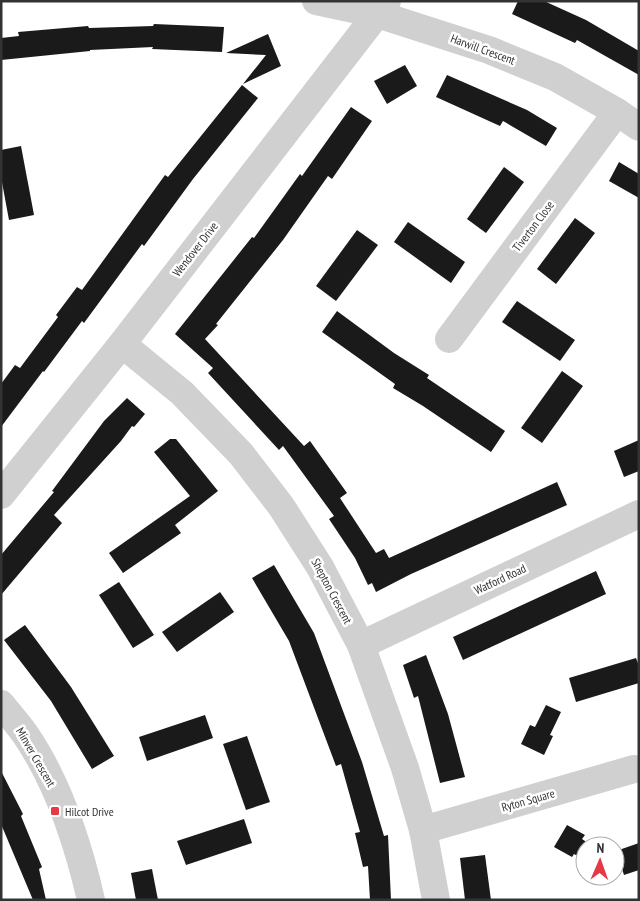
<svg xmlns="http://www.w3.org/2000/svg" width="640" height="901" viewBox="0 0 640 901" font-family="'PT Sans Narrow',sans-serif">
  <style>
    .building { fill: #1a1a1a }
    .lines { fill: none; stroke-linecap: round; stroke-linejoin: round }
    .minor { stroke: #d0d0d0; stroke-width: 28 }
    .poi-dot { fill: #e63946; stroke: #fff; stroke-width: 2 }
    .labels { text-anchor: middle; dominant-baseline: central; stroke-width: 5; stroke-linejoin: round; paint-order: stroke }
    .street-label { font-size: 12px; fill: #333; stroke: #fff }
    .poi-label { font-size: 12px; fill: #333; stroke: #fff; text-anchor: start }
  </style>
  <rect width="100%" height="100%" fill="#fff"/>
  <g class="building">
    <path d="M518,1H544L586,20L639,51V75L577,40L575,43L512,14Z"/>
    <path d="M154,24L224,27L222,52L152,49L153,47L90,50V51L1,60V38L19,36L18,32L88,26L89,28L153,26Z"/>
    <path d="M268,34L281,66L243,84L266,55L226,53Z"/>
    <path d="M405,65L417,86L387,104L374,81Z"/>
    <path d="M447,75L527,110L557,128L546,146L503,121L500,126L436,97Z"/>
    <path d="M242,85L258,98L193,179L144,246L142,244L84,323L82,321L44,372L43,371L1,427V384L15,365L20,368L58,317L56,315L77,287L82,290L165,175L168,177Z"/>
    <path d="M351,107L372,121L332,179L328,176L283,240L216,324L218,325L205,339L304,446L310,441L347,493L340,498L376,553L384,549L389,558L557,482L567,505L411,574L376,592L372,583L368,585L355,558L329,519L334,516L283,446L279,450L208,373L213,368L175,334L252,237L254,238L300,174L302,176Z"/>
    <path d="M21,146L34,215L9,220L1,177V150Z"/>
    <path d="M619,162L639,174V198L609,181Z"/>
    <path d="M504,167L524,182L486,233L467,219Z"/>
    <path d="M575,218L595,233L556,284L537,269Z"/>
    <path d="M408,222L465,262L451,283L394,242Z"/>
    <path d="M357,230L378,245L336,301L316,286Z"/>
    <path d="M517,301L575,340L560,361L502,322Z"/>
    <path d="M337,311L394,353L429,375L427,378L505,431L491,452L423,406L393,388L395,384L322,332Z"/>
    <path d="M562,371L583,386L542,443L521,428Z"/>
    <path d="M127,398L145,414L134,427L132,426L121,441L54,515L62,523L1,595V555L54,492L52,491L104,421Z"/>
    <path d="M170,439H176L218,491L175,525L181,533L123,573L109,553L190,496L154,452Z"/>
    <path d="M639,440V471L624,477L614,451Z"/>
    <path d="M274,565L314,633L362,762L384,836L388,835L391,900H370L368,866L363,867L355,833L360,832L341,764L336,766L289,641L252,578Z"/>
    <path d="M596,571L606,594L463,660L453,637Z"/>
    <path d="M119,582L154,635L133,648L99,595Z"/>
    <path d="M220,592L234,612L177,652L162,632Z"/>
    <path d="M25,625L71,687L114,756L92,769L51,701L4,640Z"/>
    <path d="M426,655L448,714L465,777L440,783L418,696L414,698L403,665Z"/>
    <path d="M636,658L639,666V683L576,702L569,678Z"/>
    <path d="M546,705L561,712L550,735L553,736L544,755L521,744L530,725L535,727Z"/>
    <path d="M205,715L213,738L147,761L139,737Z"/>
    <path d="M247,736L270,802L246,810L223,744Z"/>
    <path d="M1,771L23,814L21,816L42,867L39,869L46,900H33L1,824Z"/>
    <path d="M244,819L252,843L186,865L177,841Z"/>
    <path d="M567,825L585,835L582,839L585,841V860L574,854L572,857L554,847Z"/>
    <path d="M639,843V870L624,875L616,851Z"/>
    <path d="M485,855L491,900H465L460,858Z"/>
    <path d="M152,869L158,900H136L131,873Z"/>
  </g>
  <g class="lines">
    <g class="minor">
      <path d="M316,1L377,14L489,50L555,77L617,112L639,127"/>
      <path d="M449,339L617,112"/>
      <path d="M122,344L182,393L241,454L281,506L320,567L361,645L405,768L423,830L436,900"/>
      <path d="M1,495L122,344L387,1"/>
      <path d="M361,645L639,514"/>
      <path d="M1,704C9,714 17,723 25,734C58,782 78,843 91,900"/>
      <path d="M423,830L634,769"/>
    </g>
  </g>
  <rect class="poi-dot" x="50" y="806" width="10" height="10" rx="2.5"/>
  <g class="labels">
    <g class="street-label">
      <text transform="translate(483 49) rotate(20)">Harwill Crescent</text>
      <text transform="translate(533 226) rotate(-53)">Tiverton Close</text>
      <text transform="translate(195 249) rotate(-52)">Wendover Drive</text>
      <text transform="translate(500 579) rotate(-25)">Watford Road</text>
      <text transform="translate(332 591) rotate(62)">Shepton Crescent</text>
      <text transform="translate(36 757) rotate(60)">Minver Crescent</text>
      <text transform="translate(528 800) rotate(-16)">Ryton Square</text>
    </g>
    <g class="poi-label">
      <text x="65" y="811">Hilcot Drive</text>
    </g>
  </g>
  <rect width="640" height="901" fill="none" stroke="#333333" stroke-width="5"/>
  <g transform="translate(600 861) rotate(2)"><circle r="24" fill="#ffffff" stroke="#adadad"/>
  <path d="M0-4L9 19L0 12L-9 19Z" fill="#e63946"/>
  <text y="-8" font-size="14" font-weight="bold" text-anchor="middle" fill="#333333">N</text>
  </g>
</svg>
